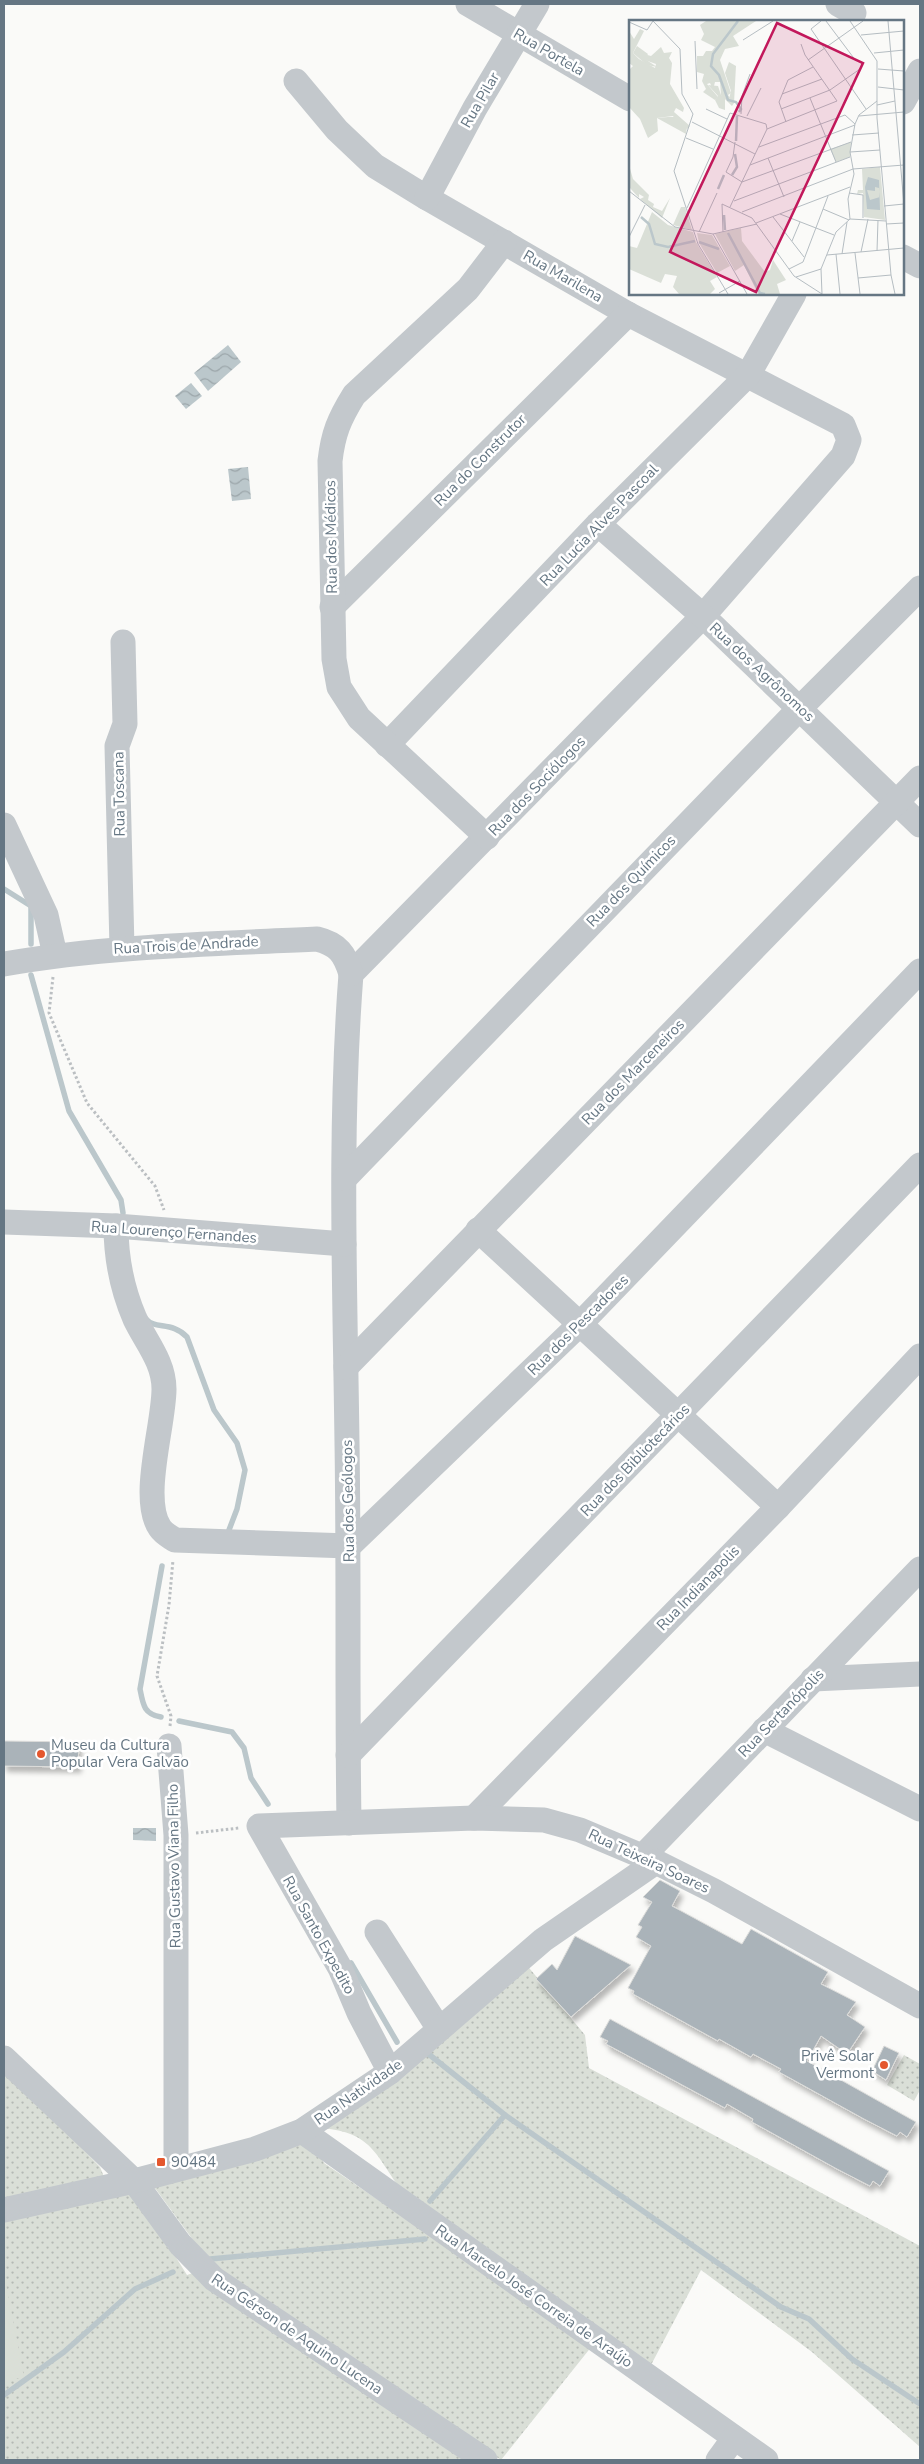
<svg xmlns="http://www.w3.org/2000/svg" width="924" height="2464" viewBox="0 0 924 2464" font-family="'Nunito Sans',sans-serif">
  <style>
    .grass { fill: url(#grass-dots) }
    .park { fill: #dadfd7 }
    .water { fill: url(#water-waves) }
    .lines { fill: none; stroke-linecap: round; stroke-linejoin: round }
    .stream { stroke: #bbc7cb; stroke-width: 5.5 }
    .building { fill: #aab3b9; stroke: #dcdcda; filter: url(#shadow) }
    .path { stroke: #bbbfc2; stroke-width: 3; stroke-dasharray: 2.5 2.5; stroke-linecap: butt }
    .minor { stroke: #c3c8cc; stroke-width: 25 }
    .poi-dot { fill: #e4572e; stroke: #fff; stroke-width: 2 }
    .labels { text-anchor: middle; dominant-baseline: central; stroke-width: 5; stroke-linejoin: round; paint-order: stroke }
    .street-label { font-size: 15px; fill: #657683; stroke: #fff }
    .poi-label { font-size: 15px; fill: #657683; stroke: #fff; text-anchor: start }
    .inset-river { fill: none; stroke: #bbc7cb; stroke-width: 2.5 }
    .inset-road { fill: none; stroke: #b5bdc2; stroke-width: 1 }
    .view { fill: #c2185b; fill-opacity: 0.15; stroke: #c2185b; stroke-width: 2.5 }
    .inset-edge { fill: none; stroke: #657683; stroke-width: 2.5 }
  </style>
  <defs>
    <pattern id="grass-dots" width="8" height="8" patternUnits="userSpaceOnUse" patternTransform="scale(1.25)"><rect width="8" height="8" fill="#dadfd7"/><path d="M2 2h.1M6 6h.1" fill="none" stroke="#b4b9b4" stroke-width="1.8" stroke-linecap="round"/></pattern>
    <pattern id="water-waves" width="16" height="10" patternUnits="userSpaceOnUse" patternTransform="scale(1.25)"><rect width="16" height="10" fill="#bbc7cb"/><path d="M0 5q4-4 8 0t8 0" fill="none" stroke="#9ca6aa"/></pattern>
    <filter id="shadow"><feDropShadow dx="3" dy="5.5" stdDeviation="2.5" flood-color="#0004"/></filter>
  </defs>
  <rect width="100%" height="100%" fill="#fafaf8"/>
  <g class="grass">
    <path d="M525,1963L585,2035L589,2068L920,2246V2447L812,2352L701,2270L651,2365L406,2196C376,2159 376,2132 320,2128Z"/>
    <path d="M904,2055L920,2064V2090L914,2101L887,2085Z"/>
    <path d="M4,2068L100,2167L104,2177L4,2202Z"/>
    <path d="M296,2143L313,2146L324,2163L592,2346L501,2460L215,2270L152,2184Z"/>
    <path d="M123,2192L140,2200L187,2275L196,2272L469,2460H4V2220Z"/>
  </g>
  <path class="park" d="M4,2274L24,2377L4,2381Z"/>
  <g class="water">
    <path d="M228,345L241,362L208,391L194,373Z"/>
    <path d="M191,383L202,396L186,409L175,396Z"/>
    <path d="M248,467L251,499L232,501L228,469Z"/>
    <path d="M133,1828H156V1841L133,1840Z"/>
  </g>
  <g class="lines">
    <g class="stream">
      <path d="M4,889L31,906V944"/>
      <path d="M31,975L69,1111L121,1200L123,1213"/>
      <path d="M146,1319C155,1330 172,1321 187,1337L214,1410L237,1443L245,1470L237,1509L229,1530"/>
      <path d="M161,1717C144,1714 143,1705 140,1689L162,1566"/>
      <path d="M179,1721L232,1732L244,1748L251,1778L268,1804"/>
      <path d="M351,1963L397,2042"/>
      <path d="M426,2052L505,2115L781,2307L809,2319L852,2359L920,2404"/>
      <path d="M430,2201L505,2115"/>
      <path d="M210,2259L425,2239"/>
      <path d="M4,2395L64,2352L135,2289L173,2272"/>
    </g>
  </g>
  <g class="building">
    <path d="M4,1741L79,1742L78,1767L4,1766Z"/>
    <path d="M660,1880L680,1891L672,1906L742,1944L751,1929L828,1972L821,1984L856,2002L847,2015L865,2027L847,2054L821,2036L807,2061L916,2122L907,2137L900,2132L897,2136L864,2119L779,2072L781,2069L753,2054L751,2057L719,2039L718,2041L633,1994L634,1991L628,1988L651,1946L636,1937L642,1927L638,1925L652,1902L643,1897Z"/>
    <path d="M575,1936L631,1965L571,2017L536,1979L552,1964L557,1970Z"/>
    <path d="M610,2019L889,2171L880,2186L873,2181L870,2186L837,2169L752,2122L753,2119L727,2104L725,2108L606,2044L608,2041L600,2037Z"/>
    <path d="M884,2046L899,2053L886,2080L872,2071Z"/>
  </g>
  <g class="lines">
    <g class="path">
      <path d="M53,977L49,1013L87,1103L155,1186L164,1210"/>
      <path d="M170,1726L171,1716L157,1676L169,1605L173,1560"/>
      <path d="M196,1833L239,1828"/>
    </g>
    <g class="minor">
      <path d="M468,4L630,99"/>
      <path d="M838,4L854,13"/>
      <path d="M296,81L337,130L375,166L427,198L628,314L843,425L849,440L843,456L703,616L351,974C339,1130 345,1287 347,1443C349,1570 347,1696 349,1823"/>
      <path d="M903,102L920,71"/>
      <path d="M427,198L475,108L537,4"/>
      <path d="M903,257L920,266"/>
      <path d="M598,524L703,616L920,825"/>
      <path d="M332,607L628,314"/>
      <path d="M387,745L598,524L748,375L794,294"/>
      <path d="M4,825L46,915L55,955"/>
      <path d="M487,837L359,718L339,687L334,659L330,461C333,434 339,419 354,395L468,289L504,242"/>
      <path d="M122,948L117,746L125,724L123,642"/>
      <path d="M4,964C107,946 212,944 317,939C338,944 345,954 351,974"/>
      <path d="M345,1178L800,708L920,588"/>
      <path d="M4,1222L116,1226L344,1244"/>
      <path d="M116,1226C116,1259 122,1289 135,1319C146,1342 164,1362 164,1389C164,1425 140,1499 160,1528C164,1534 169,1536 175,1540L349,1546L580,1324L920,971"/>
      <path d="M478,1230L778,1507"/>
      <path d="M346,1367L920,778"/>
      <path d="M813,1679L920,1674"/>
      <path d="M764,1730L920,1809"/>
      <path d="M169,1746L176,1835V2169"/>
      <path d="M348,1755L920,1165"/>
      <path d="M474,1818L778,1507L920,1356"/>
      <path d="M642,1857L920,1569"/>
      <path d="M377,1932L439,2029"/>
      <path d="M4,2058L134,2181L180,2244L214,2279L485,2460"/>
      <path d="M390,2072L359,2013L340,1968L259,1826L474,1818L544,1820L580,1830L656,1862L714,1891L920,2006"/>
      <path d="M302,2131L766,2460"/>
      <path d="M4,2210L134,2181L255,2149L302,2131L390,2072L543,1940L656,1862"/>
      <path d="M718,2460L734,2438"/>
    </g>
  </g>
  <g class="poi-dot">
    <circle cx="41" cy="1754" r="5"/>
    <circle cx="884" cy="2065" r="5"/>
    <rect x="156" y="2157" width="10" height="10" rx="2.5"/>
  </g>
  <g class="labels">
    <g class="street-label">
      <text transform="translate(549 52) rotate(30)">Rua Portela</text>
      <text transform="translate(480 100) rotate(-60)">Rua Pilar</text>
      <text transform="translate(563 276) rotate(30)">Rua Marilena</text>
      <text transform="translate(480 460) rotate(-45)">Rua do Construtor</text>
      <text transform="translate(599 525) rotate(-46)">Rua Lucia Alves Pascoal</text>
      <text transform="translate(331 537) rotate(-91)">Rua dos Médicos</text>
      <text transform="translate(762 672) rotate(43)">Rua dos Agrônomos</text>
      <text transform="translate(537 786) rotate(-46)">Rua dos Sociólogos</text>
      <text transform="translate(119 794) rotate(-91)">Rua Toscana</text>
      <text transform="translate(631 881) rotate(-46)">Rua dos Químicos</text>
      <text transform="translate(186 945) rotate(-3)">Rua Trois de Andrade</text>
      <text transform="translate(633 1072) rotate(-46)">Rua dos Marceneiros</text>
      <text transform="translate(174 1232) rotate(4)">Rua Lourenço Fernandes</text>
      <text transform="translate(578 1325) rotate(-45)">Rua dos Pescadores</text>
      <text transform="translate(635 1460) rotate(-46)">Rua dos Bibliotecários</text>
      <text transform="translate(348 1501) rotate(-91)">Rua dos Geólogos</text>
      <text transform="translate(698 1588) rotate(-46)">Rua Indianapolis</text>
      <text transform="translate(781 1713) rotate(-46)">Rua Sertanópolis</text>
      <text transform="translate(649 1861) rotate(25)">Rua Teixeira Soares</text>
      <text transform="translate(174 1866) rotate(-91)">Rua Gustavo Viana Filho</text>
      <text transform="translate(319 1935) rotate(61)">Rua Santo Expedito</text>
      <text transform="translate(358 2092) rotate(-35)">Rua Natividade</text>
      <text transform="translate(534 2296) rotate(35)">Rua Marcelo José Correia de Araújo</text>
      <text transform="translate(297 2334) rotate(34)">Rua Gérson de Aquino Lucena</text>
    </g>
    <g class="poi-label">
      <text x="51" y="1745">Museu da Cultura<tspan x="51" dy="17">Popular Vera Galvão</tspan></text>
      <text x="874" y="2056" text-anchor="end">Privê Solar<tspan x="874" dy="17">Vermont</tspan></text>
      <text x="171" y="2162">90484</text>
    </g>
  </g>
  <g transform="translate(629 20)">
    <rect width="275" height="275" fill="#fafaf8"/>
    <path d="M8,26L19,34L16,39L28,47L18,45L4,33ZM100,42L107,46L105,83L100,79L102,71L96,53ZM79,65L89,66L92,75L96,76V90L90,88L86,80L89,76ZM39,97H45L58,107L57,114L28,98ZM0,145L4,159L20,175L19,180L25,184L24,187L33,191L41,178L33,198L11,179L15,177L10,174V178L1,168ZM52,187H56L63,210L44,205ZM23,192L39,205L64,212L67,222L88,257L81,261L86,269L81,274H50L44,267L48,256L36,254L32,263L0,249V226L8,228ZM112,208L113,221L136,252L141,250L144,240L157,260L148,264L151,274H129L115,245L106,251L86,214ZM68,213L83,215L101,246L88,253L70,223Z" fill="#dadfd7"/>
    <path d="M77,1H127L104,16L110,26L96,29L91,40L102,73L99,75L105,83L103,86L92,75L91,62H86L84,70L81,63L78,64L89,77L86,80L74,72L77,69L73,61L75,54L68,52V36H74L77,31H83L86,27L72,20L75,14L71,5ZM11,9L15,11L4,33L10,39L26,48L27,44L13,39L15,34L22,36L32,27L35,33L43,32L40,38L43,43L41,64L55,88L54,92L47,88L45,92L61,106L58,109L51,102L48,103L44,96L28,98L29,111L19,118L11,99L0,87V50L4,46L0,43V11L5,19Z" fill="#dadfd7"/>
    <path d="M222,122L221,137L207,142L201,129ZM251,147L256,200L235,197L234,173L228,174L229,170H234L233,149ZM27,205L51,211L47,225L23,219Z" fill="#dadfd7"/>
    <path d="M239,157L250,160L251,190L238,189L236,167ZM246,167L250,168L251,177L241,180L238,170L246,171Z" fill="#bbc7cb" fill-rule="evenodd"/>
    <path class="inset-river" d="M109,1L84,34L82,46L90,55L99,80L107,82L112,89L110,92M107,121L108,96M103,155L108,147L106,134M89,169L95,155M95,195L96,210M12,197L20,204L26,224L39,227L66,221M99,213L131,273L136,274M70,222L90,229"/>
    <path class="inset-road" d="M24,1L51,29L53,74L64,94L45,151L69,224L99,274M192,1L182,9L237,89M197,1L227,41M221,1L248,41V98L262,255L266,274M259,1L275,185M0,2L18,10L24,1M232,15L275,11M114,20L144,1M66,21L68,69M245,33L275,30M179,40L234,1M249,49L275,51M249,67L275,70M153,74L193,59M181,78L207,142M248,85L266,81M77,89L98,99M152,89L201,70L231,49M112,94L113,76L121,54M118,96L132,68M230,96L275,92M63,102L126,134M157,102L150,82L159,60L184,47M223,115L250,113M57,118L84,129M106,122L104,137L97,152L113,162L222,122M130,127L216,95L226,104M221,132L251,130M139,138L155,177M121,145L226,105M0,171L46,207L84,214L128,204M220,173L234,175V198M105,181L221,137M255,186L275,184M101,187L138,109L208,81L176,35L172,24M58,188L101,93L137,104L138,109M194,189L220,200M113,192L224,149L275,145M151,194L205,215M144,197L175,237M221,199L257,201M127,203L221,167M257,204L275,203M70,212L88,173M94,212L93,184L123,198L165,256L193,274M84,214L118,274M0,217L16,185M163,221L171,202M248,231L249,200M232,232L239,199M226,233L231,274M207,234L211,274M213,234L218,202M198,235L275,228M160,249L174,242L199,176M167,257L192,249M229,258L262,255M90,273L111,261M193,274L192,249L207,212L221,199L219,179L225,154L221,132L226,104L230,95L248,81"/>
    <path class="view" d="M148,3L234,43L127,272L41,232Z"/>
    <rect width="275" height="275" class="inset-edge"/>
  </g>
  <rect width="924" height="2464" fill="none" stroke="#657683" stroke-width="10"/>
</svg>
